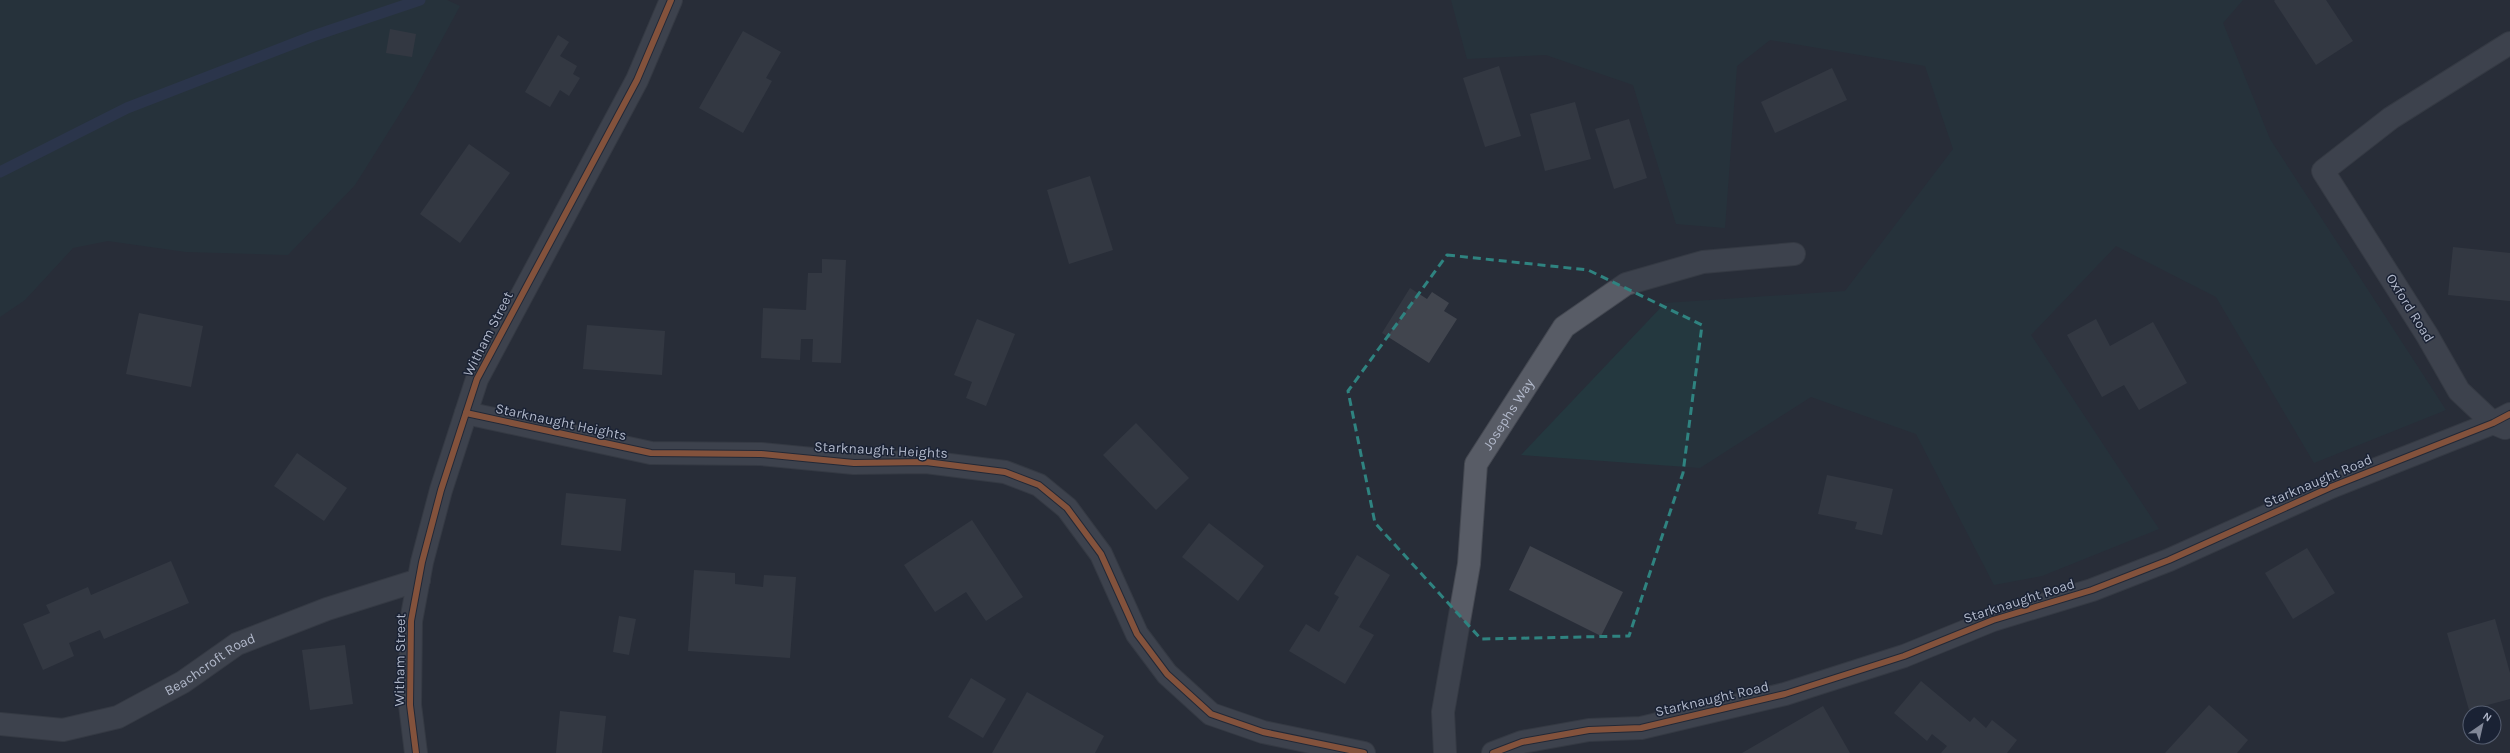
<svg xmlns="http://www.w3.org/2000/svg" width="2510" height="753" viewBox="0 0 2510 753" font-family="Karla,sans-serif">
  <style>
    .green { fill: #24383f }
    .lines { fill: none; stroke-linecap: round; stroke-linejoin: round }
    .stream { stroke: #303f62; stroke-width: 11 }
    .building { fill: #41454e }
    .minor-casing { stroke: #444851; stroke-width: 24 }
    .minor { stroke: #585c66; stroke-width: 22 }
    .cycleway-casing { stroke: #1a2234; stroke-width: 8 }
    .cycleway { stroke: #f27e40; stroke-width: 6 }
    .marked { fill: none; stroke: #2f8380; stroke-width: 3; stroke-dasharray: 8 5; stroke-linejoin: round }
    .labels { text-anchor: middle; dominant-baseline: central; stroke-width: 3; stroke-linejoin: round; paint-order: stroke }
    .street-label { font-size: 14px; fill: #b1b8ca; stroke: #1a2234 }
  </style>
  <rect width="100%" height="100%" fill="#282d38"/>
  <g class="green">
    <path d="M0,0H447L460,6L414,91L355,185L288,255L186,252L108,241L73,248L25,300L0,317Z"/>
    <path d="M1451,0H2243L2223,23L2270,139L2446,410L2314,463L2216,297L2116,246L2031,335L2159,529L2042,576L1994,585L1916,434L1811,397L1700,468L1521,455L1665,303L1845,291L1953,149L1925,66L1770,40L1737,66L1725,228L1676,224L1633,85L1546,55L1467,59Z"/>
  </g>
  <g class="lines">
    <path class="stream" d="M0,172L127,108L313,36L420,0"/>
  </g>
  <g class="building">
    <path d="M2275,0H2326L2353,41L2316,65L2274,1Z"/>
    <path d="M390,29L416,34L412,57L386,53Z"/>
    <path d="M743,31L781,52L766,78L772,81L743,133L699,108Z"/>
    <path d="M558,35L569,42L560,56L577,66L573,74L580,78L569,96L560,90L550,107L525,92Z"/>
    <path d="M1499,66L1521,136L1485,147L1463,78Z"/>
    <path d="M1832,68L1847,100L1775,133L1761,102Z"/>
    <path d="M1575,102L1591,159L1545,171L1530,114Z"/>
    <path d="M1629,119L1647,178L1614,189L1595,129Z"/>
    <path d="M469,144L510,173L460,243L420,214Z"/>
    <path d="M1090,176L1113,250L1069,264L1047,190Z"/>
    <path d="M2453,247L2510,253V301L2448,295Z"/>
    <path d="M822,259L846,260L841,363L812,362L813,339H801L800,360L761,358L763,308L806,310L808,273H822Z"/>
    <path d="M1410,288L1427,299L1432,292L1449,303L1444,311L1457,319L1429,363L1382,333Z"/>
    <path d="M139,313L203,326L191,387L126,374Z"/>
    <path d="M977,319L1015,334L986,406L966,398L972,382L954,375Z"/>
    <path d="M2096,319L2110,346L2153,322L2187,383L2139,410L2124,385L2102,397L2067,335Z"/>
    <path d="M587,325L665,331L662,375L583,369Z"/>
    <path d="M1136,423L1189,478L1156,510L1103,455Z"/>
    <path d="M297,453L347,488L324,521L274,486Z"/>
    <path d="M1827,475L1893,489L1882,535L1855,529L1857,522L1818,514Z"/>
    <path d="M566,493L626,499L621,551L561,545Z"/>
    <path d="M972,520L1023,597L986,621L966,592L935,612L904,565Z"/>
    <path d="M1209,523L1264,566L1238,601L1182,557Z"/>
    <path d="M1530,546L1623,592L1601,636L1509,590Z"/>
    <path d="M2307,548L2335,593L2293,619L2265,573Z"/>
    <path d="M1357,555L1390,575L1359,627L1374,635L1345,684L1289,651L1306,624L1319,632L1339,597L1334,594Z"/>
    <path d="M171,561L189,603L104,639L100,630L69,643L74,656L43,670L23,624L50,613L46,605L88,587L91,595Z"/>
    <path d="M694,570L735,573V584L763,587L764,575L796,577L790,658L688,651Z"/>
    <path d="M619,616L636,619L629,655L613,652Z"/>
    <path d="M2495,619L2510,673V699L2469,710L2447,633Z"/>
    <path d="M345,645L353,704L310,710L302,650Z"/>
    <path d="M971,678L1006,699L983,738L948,717Z"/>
    <path d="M1921,681L1970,722L1974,717L1986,728L1992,720L2017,740L2007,753H1941L1947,746L1932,734L1927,741L1894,713Z"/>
    <path d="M1027,692L1104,736L1095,753H992Z"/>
    <path d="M2209,705L2248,740L2237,753H2165Z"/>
    <path d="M1823,706L1850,753H1742Z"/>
    <path d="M560,711L606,716L602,753H556Z"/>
  </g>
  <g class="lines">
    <defs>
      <g id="minor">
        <path d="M466,413L651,453L761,454L854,463L926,462L1005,472L1039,485L1067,508L1101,554L1137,634L1167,674L1211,714L1263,732L1364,753"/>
        <path d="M2505,428L2493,423L2459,391L2427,335L2323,171L2391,118L2510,43"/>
        <path id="s1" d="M0,724L63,730L118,717L183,682L237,644L327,609L419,580"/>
        <path d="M416,753L410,705L411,621L422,562L441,490L477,379L637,80L671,0"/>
        <path id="s2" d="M1445,753L1443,712L1469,564L1476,464L1564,327L1626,284L1703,262L1794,254"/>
        <path d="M1493,753L1522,742L1589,730L1641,728L1785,694L1904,656L1993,620L2092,590L2169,560L2331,487L2493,423L2510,414"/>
      </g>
    </defs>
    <use href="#minor" class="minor-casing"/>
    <use href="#minor" class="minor"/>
    <defs>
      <g id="cycleway">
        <path d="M466,413L651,453L761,454L854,463L926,462L1005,472L1039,485L1067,508L1101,554L1137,634L1167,674L1211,714L1263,732L1364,753"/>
        <path d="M416,753L410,705L411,621L422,562L441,490L477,379L637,80L671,0"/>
        <path d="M1493,753L1522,742L1589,730L1641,728L1785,694L1904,656L1993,620L2092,590L2169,560L2331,487L2493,423L2510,414"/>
      </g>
    </defs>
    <use href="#cycleway" class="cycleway-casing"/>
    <use href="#cycleway" class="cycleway"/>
  </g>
  <path d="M0 0H2510V753H0ZM1447,255L1588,270L1702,325L1683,473L1629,636L1481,639L1375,523L1348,391Z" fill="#282d38" fill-opacity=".55" fill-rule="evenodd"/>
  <path class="marked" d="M1447,255L1588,270L1702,325L1683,473L1629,636L1481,639L1375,523L1348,391Z"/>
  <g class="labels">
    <g class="street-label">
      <text transform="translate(2410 308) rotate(58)">Oxford Road</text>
      <text transform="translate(488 334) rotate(-63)">Witham Street</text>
      <text stroke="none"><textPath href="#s2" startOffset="351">Josephs Way</textPath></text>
      <text transform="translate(561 422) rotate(12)">Starknaught Heights</text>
      <text transform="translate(881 450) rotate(3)">Starknaught Heights</text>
      <text transform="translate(2318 481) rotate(-23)">Starknaught Road</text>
      <text transform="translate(2019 601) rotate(-18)">Starknaught Road</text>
      <text transform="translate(400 660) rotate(-89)">Witham Street</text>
      <text stroke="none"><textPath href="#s1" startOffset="226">Beachcroft Road</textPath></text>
      <text transform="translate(1712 699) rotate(-13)">Starknaught Road</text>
    </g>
  </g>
  <g transform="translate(2482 725) rotate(34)"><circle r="19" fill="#1a2234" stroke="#565e70"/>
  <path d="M0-3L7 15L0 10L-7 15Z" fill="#818797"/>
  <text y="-6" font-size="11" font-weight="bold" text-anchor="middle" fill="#b1b8ca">N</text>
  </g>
</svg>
